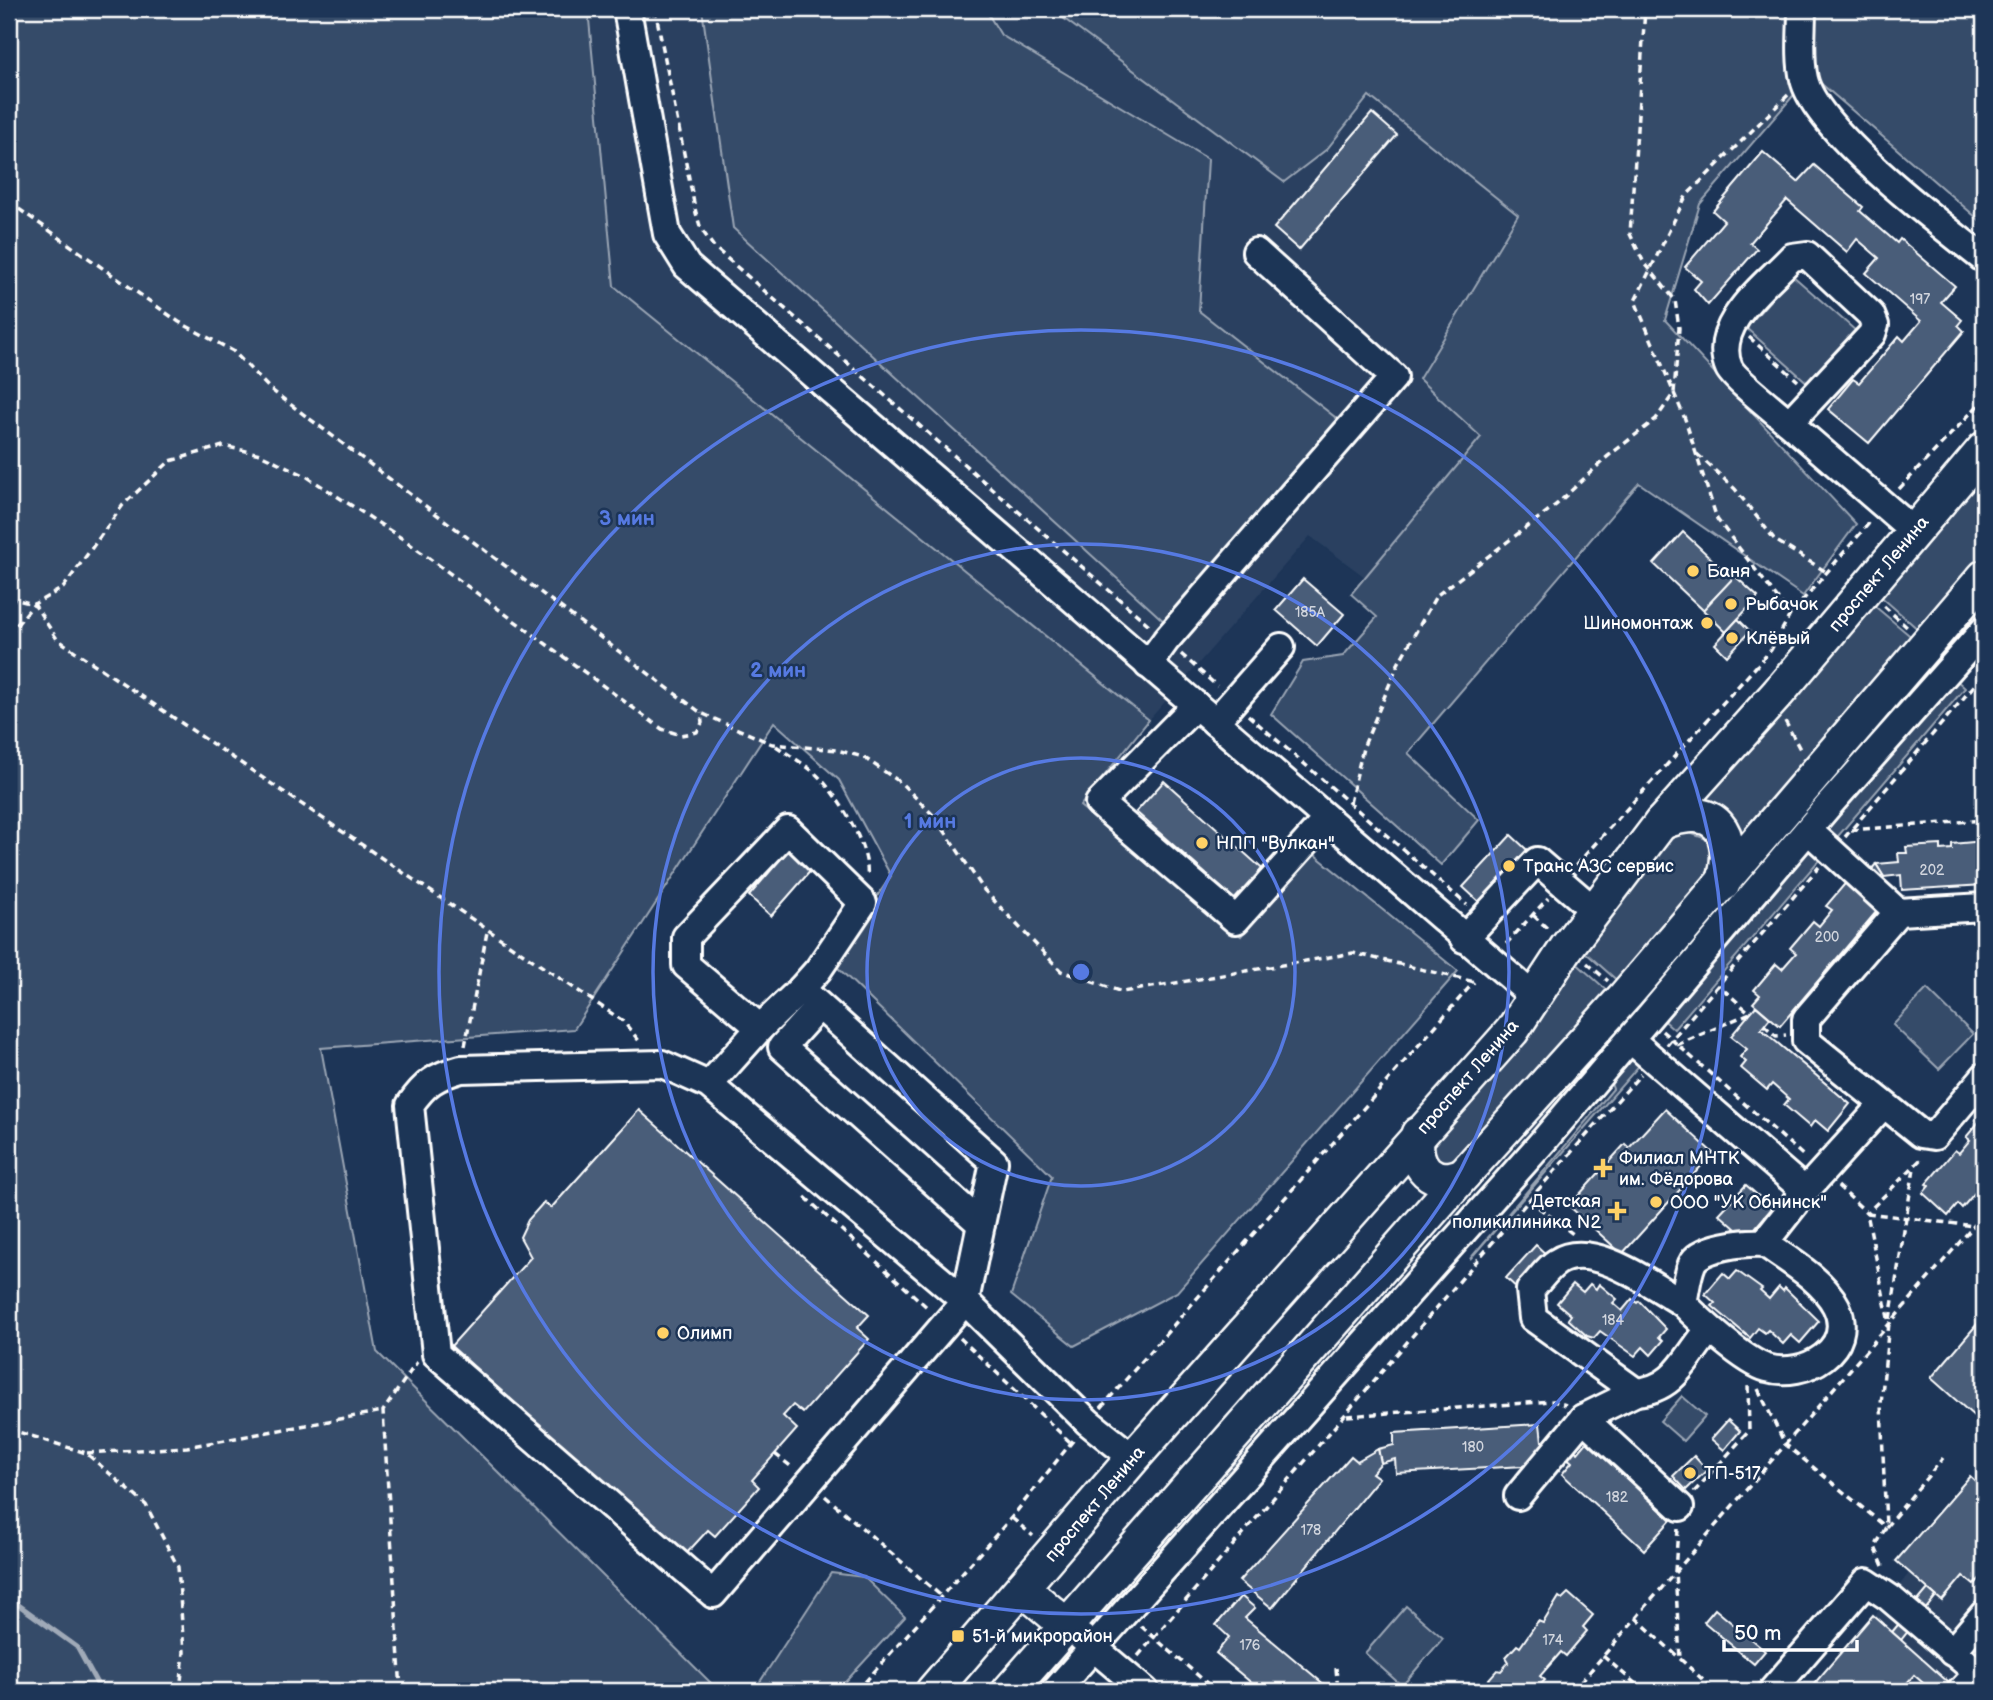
<svg xmlns="http://www.w3.org/2000/svg" width="1993" height="1700" viewBox="0 0 1993 1700" font-family="'Balsamiq Sans',sans-serif">
  <style>
    .built { fill: #2a4161 }
    .green { fill: #364b69; stroke: #9aa5b4; stroke-width: 2 }
    .lines { fill: none; stroke-linecap: round; stroke-linejoin: round }
    .stream { stroke: #a0aab8; stroke-width: 5 }
    .building { fill: #4a5d79; stroke: #fff; stroke-width: 2 }
    .minor-casing { stroke: #fff; stroke-width: 32 }
    .major-casing { stroke: #fff; stroke-width: 38 }
    .path { stroke: #fff; stroke-width: 3.5; stroke-dasharray: 7 5; stroke-linecap: butt }
    .minor { stroke: #1d3557; stroke-width: 26 }
    .major { stroke: #1d3557; stroke-width: 33 }
    .ring { fill: none; stroke: #567ae2; stroke-width: 3.5 }
    .poi-dot { fill: #ffd166; stroke: #1d3557; stroke-width: 2.5 }
    .labels { text-anchor: middle; dominant-baseline: central; stroke-width: 5; stroke-linejoin: round; paint-order: stroke }
    .number-label { font-size: 14px; fill: #d2d6de }
    .poi-label { font-size: 18px; fill: #fff; stroke: #1d3557; text-anchor: start }
    .street-label { font-size: 18px; fill: #fff; stroke: #1d3557 }
    .centre { fill: #567ae2; stroke: #1d3557; stroke-width: 3.5 }
    .ring-label { font-size: 21px; text-anchor: middle; font-weight: bold; fill: #567ae2; stroke: #1d3557; stroke-width: 5; stroke-linejoin: round; paint-order: stroke }
  </style>
  <rect width="100%" height="100%" fill="#1d3557"/>
  <filter id="ink" filterUnits="userSpaceOnUse"><feTurbulence type="fractalNoise" baseFrequency=".0143" numOctaves="2"/><feDisplacementMap in="SourceGraphic" scale="14" xChannelSelector="R" yChannelSelector="G"/><feConvolveMatrix kernelMatrix="1 2 1 2 8 2 1 2 1" color-interpolation-filters="sRGB"/></filter>
  <g filter="url(#ink)">
    <g class="built">
      <path d="M9,9H1576L1571,329L1365,577L1310,536L1149,720L614,286Z"/>
      <path d="M1970,1476L1984,1489V1691H1808L1890,1598L1909,1573L1896,1561Z"/>
    </g>
    <g class="green">
      <path d="M9,9H588L614,286L1149,720L1080,806L1241,936L1310,851L1458,971L1177,1292L1074,1346L1011,1295L1052,1176L832,962L891,876L839,780L774,722L574,1029L321,1048L377,1352L719,1691H9Z"/>
      <path d="M702,9H985L1001,35L1208,159L1199,311L1340,421L1167,624L733,228Z"/>
      <path d="M1051,9H1984V224L1811,75L1700,204L1665,320L1856,524L1803,596L1639,483L1408,753L1479,820L1441,865L1271,714L1303,662L1343,656L1377,617L1351,594L1481,437L1419,379L1518,215L1369,96L1327,149L1284,182Z"/>
      <path d="M1792,275L1856,331L1810,385L1746,328Z"/>
      <path d="M1984,472V557L1920,631L1878,594Z"/>
      <path d="M1871,603L1914,639L1742,835C1734,814 1721,806 1700,803Z"/>
      <path d="M1953,677L1965,688L1833,842L1824,831Z"/>
      <path d="M1687,832L1712,841L1719,868L1621,984L1585,952L1636,876L1671,836Z"/>
      <path d="M1808,846L1826,852L1674,1029L1660,1017Z"/>
      <path d="M1574,961L1609,992L1463,1167L1445,1168L1432,1154L1433,1141Z"/>
      <path d="M1927,989L1973,1034L1939,1069L1893,1025Z"/>
      <path d="M1627,1054L1644,1060L1470,1259L1613,1089L1608,1075Z"/>
      <path d="M1682,1396L1705,1416L1683,1441L1660,1421Z"/>
      <path d="M831,1573L864,1577L905,1617L837,1691H754Z"/>
      <path d="M1406,1606L1443,1638L1402,1686L1365,1653Z"/>
    </g>
    <g class="lines">
      <path class="stream" d="M9,1598L77,1647L101,1691"/>
    </g>
    <g class="building">
      <path d="M1372,113L1397,135L1299,250L1274,228Z"/>
      <path d="M1763,152L1798,182L1814,165L1863,207L1860,211L1897,243L1900,239L1955,286L1941,302L1962,320L1958,325L1964,331L1869,443L1828,409L1853,379L1859,383L1899,336L1904,341L1921,321L1866,273L1879,258L1857,239L1847,252L1787,200L1750,243L1757,249L1708,305L1694,289L1701,281L1685,267L1724,221L1713,211Z"/>
      <path d="M1683,532L1733,579L1703,610L1654,564Z"/>
      <path d="M1735,576L1758,597L1726,632L1703,610Z"/>
      <path d="M1303,579L1344,614L1317,646L1276,610Z"/>
      <path d="M1738,619L1750,631L1727,656L1715,644Z"/>
      <path d="M1164,781L1268,874L1241,905L1136,812Z"/>
      <path d="M1511,835L1538,860L1490,912L1463,887Z"/>
      <path d="M1984,841V885L1902,890L1901,875L1884,877L1876,864L1899,862L1898,853H1907L1906,847L1941,845V850L1952,849V844Z"/>
      <path d="M790,848L813,868L771,916L749,896Z"/>
      <path d="M1876,864L1884,877L1876,888L1888,898L1780,1026L1753,1003L1760,995L1754,990L1776,964L1782,969L1796,953L1790,948L1813,921L1819,926L1832,910L1826,906L1849,879L1864,878Z"/>
      <path d="M1756,1006L1770,1018L1761,1029L1850,1104L1828,1131L1815,1120L1810,1127L1784,1105L1789,1099L1772,1084L1767,1090L1741,1068L1746,1062L1740,1057L1747,1049L1731,1036Z"/>
      <path d="M1665,1109L1713,1153L1622,1254L1569,1206L1625,1144L1629,1148Z"/>
      <path d="M639,1110L869,1315L857,1328L869,1339L803,1413L793,1405L783,1416L797,1429L752,1480L759,1487L715,1536L708,1530L685,1555L451,1346L531,1257L520,1237L528,1220L544,1202L551,1208Z"/>
      <path d="M1984,1116V1174L1981,1178L1984,1182L1962,1208L1958,1204L1948,1216L1923,1193L1929,1186L1926,1184L1955,1150L1959,1153L1970,1140L1966,1137Z"/>
      <path d="M1746,1185L1772,1208L1755,1228L1736,1229L1719,1214Z"/>
      <path d="M1536,1245L1549,1257L1519,1290L1506,1278Z"/>
      <path d="M1737,1271L1762,1289L1760,1291L1769,1299L1779,1287L1783,1291L1785,1288L1819,1321L1800,1343L1791,1335L1783,1344L1768,1330L1765,1333L1758,1328L1750,1338L1712,1306L1715,1303L1705,1294L1723,1273L1730,1279Z"/>
      <path d="M1573,1284L1583,1292L1590,1284L1596,1289L1599,1284L1617,1299L1613,1303L1622,1311L1632,1299L1637,1303L1639,1301L1666,1329L1659,1337L1663,1341L1651,1355L1643,1347L1635,1356L1600,1331L1594,1338L1587,1336L1568,1319L1571,1315L1557,1303Z"/>
      <path d="M1984,1316V1425L1931,1378Z"/>
      <path d="M1728,1420L1740,1431L1724,1450L1711,1439Z"/>
      <path d="M1540,1424L1542,1441L1562,1442L1543,1465L1396,1473L1395,1459L1381,1463L1378,1449L1394,1445V1433Z"/>
      <path d="M1562,1442L1578,1453L1587,1442L1671,1520L1644,1550L1562,1474L1572,1462L1558,1450Z"/>
      <path d="M1378,1449L1381,1463L1372,1473L1379,1478L1272,1608L1239,1581L1351,1456L1357,1461Z"/>
      <path d="M1694,1456L1707,1470L1686,1490L1673,1476Z"/>
      <path d="M1970,1476L1984,1489V1574L1974,1585L1963,1576L1942,1601L1896,1561Z"/>
      <path d="M1928,1589L1936,1596L1901,1640L1892,1632Z"/>
      <path d="M1568,1593L1593,1615L1583,1627L1587,1631L1566,1656L1561,1652L1540,1676L1545,1680L1535,1691H1478L1497,1670L1501,1671L1509,1662L1506,1657L1517,1645L1520,1647L1538,1621L1543,1623L1559,1597L1562,1599Z"/>
      <path d="M1241,1596L1255,1608L1245,1618L1332,1691H1261L1216,1653L1229,1637L1216,1625Z"/>
      <path d="M1715,1609L1765,1651L1754,1664L1704,1622Z"/>
      <path d="M1873,1615L1901,1640L1958,1691H1932L1914,1675L1900,1691H1808Z"/>
    </g>
    <g class="lines">
      <defs>
        <g id="minor">
          <path d="M627,9L667,234L687,266L1534,997"/>
          <path d="M1802,9C1802,30 1799,58 1804,79C1816,131 1940,224 1984,259"/>
          <path d="M1789,423C1778,413 1734,379 1729,368C1710,325 1767,284 1792,257L1807,255L1871,315L1875,325L1872,334L1789,423L1915,532"/>
          <path d="M1148,665L1166,640L1394,377L1256,252"/>
          <path d="M1196,705L1099,803L1236,920L1327,819"/>
          <path d="M1215,722L1281,647"/>
          <path d="M1809,831L1898,912"/>
          <path d="M1984,907L1898,912L1806,1019V1041L1921,1134L1934,1136L1984,1077"/>
          <path d="M1464,939L1537,861L1595,911"/>
          <path d="M819,1006L782,1047L981,1224"/>
          <path d="M760,1028L686,965V937L788,830L863,903L818,970L801,989"/>
          <path d="M1631,1040L1805,1191L1883,1105"/>
          <path d="M709,1085L760,1028L801,989L994,1162L965,1301L713,1594L436,1354L410,1105C425,1083 436,1076 461,1069L662,1064L709,1085L965,1301L1088,1422L1133,1458"/>
          <path d="M1764,1243C1747,1242 1699,1246 1692,1264C1687,1276 1686,1290 1683,1303C1699,1320 1745,1362 1767,1368C1804,1379 1857,1349 1836,1306C1822,1279 1788,1260 1764,1243L1805,1191"/>
          <path d="M1636,1392C1676,1389 1685,1358 1709,1330"/>
          <path d="M1583,1418L1636,1392L1533,1318L1530,1290C1539,1281 1547,1268 1557,1262C1592,1239 1653,1286 1683,1303"/>
          <path d="M1518,1496L1583,1418L1680,1507"/>
          <path d="M1081,1637L1145,1691"/>
          <path d="M1952,1652L1984,1614"/>
          <path d="M1055,1691L1545,1139L1829,805L1984,630"/>
          <path d="M1772,1691L1866,1582L1890,1598L1978,1673L1961,1691"/>
        </g>
        <g id="major">
          <path d="M1661,823C1715,800 1738,832 1723,884"/>
          <path d="M1418,1134C1411,1166 1433,1189 1464,1174"/>
          <path d="M1022,1588L1066,1625"/>
          <path d="M933,1691L1133,1458L1512,1031L1567,947L1661,823L1778,693L1984,449"/>
          <path d="M1009,1691L1464,1174L1625,996L1984,577"/>
        </g>
      </defs>
      <use href="#minor" class="minor-casing"/>
      <use href="#major" class="major-casing"/>
      <g class="path">
        <path d="M655,9L696,213L701,229L714,247L1149,625"/>
        <path d="M1788,95L1686,196L1635,301L1685,419L1717,519L1790,615"/>
        <path d="M9,202L179,322L233,351L270,389L701,713L772,744L837,750L863,757L900,782L936,818L984,890L1061,971L1122,992L1353,953L1475,982"/>
        <path d="M1749,337L1798,381"/>
        <path d="M1697,454L1735,489L1775,540L1828,573"/>
        <path d="M1899,489L1984,399"/>
        <path d="M9,598L34,604L57,639L623,1021L640,1042"/>
        <path d="M1884,606L1909,629"/>
        <path d="M9,634L34,604L63,588L123,505L170,461L223,446L260,454L306,476L403,539L662,729L681,735L697,732L702,723L701,713"/>
        <path d="M1181,654L1217,686"/>
        <path d="M1977,682L1984,688"/>
        <path d="M1248,715L1467,905"/>
        <path d="M1785,721L1801,751"/>
        <path d="M776,746C789,755 805,764 817,775C838,795 871,848 867,877"/>
        <path d="M1350,803L1363,748L1398,664L1436,596L1557,504L1607,457L1656,419L1674,393L1679,328L1675,300L1643,261L1630,234L1645,9"/>
        <path d="M1851,830L1984,820"/>
        <path d="M1845,837L1984,674"/>
        <path d="M1576,865L1771,650L1790,615L1871,521"/>
        <path d="M1533,915L1549,930"/>
        <path d="M1506,944L1548,898"/>
        <path d="M1587,963L1608,981"/>
        <path d="M1764,1025L1776,1036L1786,1035"/>
        <path d="M1662,1031L1806,1158"/>
        <path d="M1667,1045L1819,867"/>
        <path d="M1677,1045L1750,1013L1718,985"/>
        <path d="M465,1046L487,932"/>
        <path d="M1838,1186L1867,1213L1923,1157"/>
        <path d="M805,1197L929,1309"/>
        <path d="M1529,1200L1573,1234"/>
        <path d="M1890,1319L1914,1168"/>
        <path d="M960,1338L1071,1443"/>
        <path d="M1758,1389L1785,1444L1886,1527L1943,1458"/>
        <path d="M1101,1408L1474,982"/>
        <path d="M1347,1416L1553,1401L1566,1405"/>
        <path d="M9,1429L86,1453L146,1505L178,1567L184,1652L180,1691"/>
        <path d="M87,1453L187,1447L383,1411"/>
        <path d="M775,1454L793,1468"/>
        <path d="M1694,1492L1749,1431L1748,1384"/>
        <path d="M825,1496L940,1595"/>
        <path d="M1012,1518L1033,1536"/>
        <path d="M1678,1529L1675,1571L1680,1659"/>
        <path d="M1883,1566L1875,1547L1886,1527L1881,1404L1889,1323L1867,1213L1974,1226"/>
        <path d="M1636,1618L1715,1691"/>
        <path d="M1141,1626L1216,1691"/>
        <path d="M1138,1656L1529,1200L1641,1074"/>
        <path d="M1603,1656L1644,1691"/>
        <path d="M1336,1668L1338,1691"/>
        <path d="M401,1691L383,1411L417,1362"/>
        <path d="M857,1691L1012,1517L1075,1438"/>
        <path d="M1573,1691L1984,1214"/>
      </g>
      <use href="#minor" class="minor"/>
      <use href="#major" class="major"/>
    </g>
  </g>
  <g class="ring">
    <circle cx="1081" cy="972" r="214"/>
    <circle cx="1081" cy="972" r="428"/>
    <circle cx="1081" cy="972" r="642"/>
  </g>
  <g class="poi-dot">
    <circle cx="1693" cy="571" r="7"/>
    <circle cx="1731" cy="604" r="7"/>
    <circle cx="1707" cy="623" r="7"/>
    <circle cx="1732" cy="638" r="7"/>
    <circle cx="1202" cy="843" r="7"/>
    <circle cx="1509" cy="866" r="7"/>
    <path d="M1599.5 1157.5h7v7h7v7h-7v7h-7v-7h-7v-7h7z"/>
    <circle cx="1656" cy="1202" r="7"/>
    <path d="M1613.5 1200.5h7v7h7v7h-7v7h-7v-7h-7v-7h7z"/>
    <circle cx="663" cy="1333" r="7"/>
    <circle cx="1690" cy="1473" r="7"/>
    <rect x="951" y="1629" width="14" height="14" rx="3.5"/>
  </g>
  <g class="labels">
    <g class="number-label">
      <text x="1920" y="299">197</text>
      <text x="1310" y="612">185А</text>
      <text x="1932" y="870">202</text>
      <text x="1827" y="937">200</text>
      <text x="1613" y="1320">184</text>
      <text x="1473" y="1447">180</text>
      <text x="1617" y="1497">182</text>
      <text x="1311" y="1530">178</text>
      <text x="1553" y="1640">174</text>
      <text x="1250" y="1645">176</text>
    </g>
    <g class="poi-label">
      <text x="1707" y="571">Баня</text>
      <text x="1745" y="604">Рыбачок</text>
      <text x="1693" y="623" text-anchor="end">Шиномонтаж</text>
      <text x="1746" y="638">Клёвый</text>
      <text x="1216" y="843">НПП "Вулкан"</text>
      <text x="1523" y="866">Транс АЗС сервис</text>
      <text x="1619" y="1158">Филиал МНТК<tspan x="1619" dy="21">им. Фёдорова</tspan></text>
      <text x="1601" y="1201" text-anchor="end">Детская<tspan x="1601" dy="21">поликилиника N2</tspan></text>
      <text x="1670" y="1202">ООО "УК Обнинск"</text>
      <text x="677" y="1333">Олимп</text>
      <text x="1704" y="1473">ТП-517</text>
      <text x="972" y="1636">51-й микрорайон</text>
    </g>
    <g class="street-label">
      <text transform="translate(1879 574) rotate(-50)">проспект Ленина</text>
      <text transform="translate(1468 1077) rotate(-49)">проспект Ленина</text>
      <text transform="translate(1095 1504) rotate(-50)">проспект Ленина</text>
    </g>
  </g>
  <circle cx="1081" cy="972" r="10" class="centre"/>
  <g class="ring-label">
    <text x="627" y="525">3 мин</text>
    <text x="778" y="677">2 мин</text>
    <text x="930" y="828">1 мин</text>
  </g>
  <rect width="1993" height="1700" fill="none" stroke="#1d3557" stroke-width="35"/>
  <rect x="18" y="18" width="1958" height="1665" fill="none" stroke="#fff" stroke-width="2.5" filter="url(#ink)"/>
  <path d="M1724 1640v10h133v-10" fill="none" stroke="#ffffff" stroke-width="3.5"/>
  <text x="1734" y="1640" font-size="21" fill="#ffffff" stroke="#1d3557" stroke-width="5" paint-order="stroke">50 m</text>
</svg>
